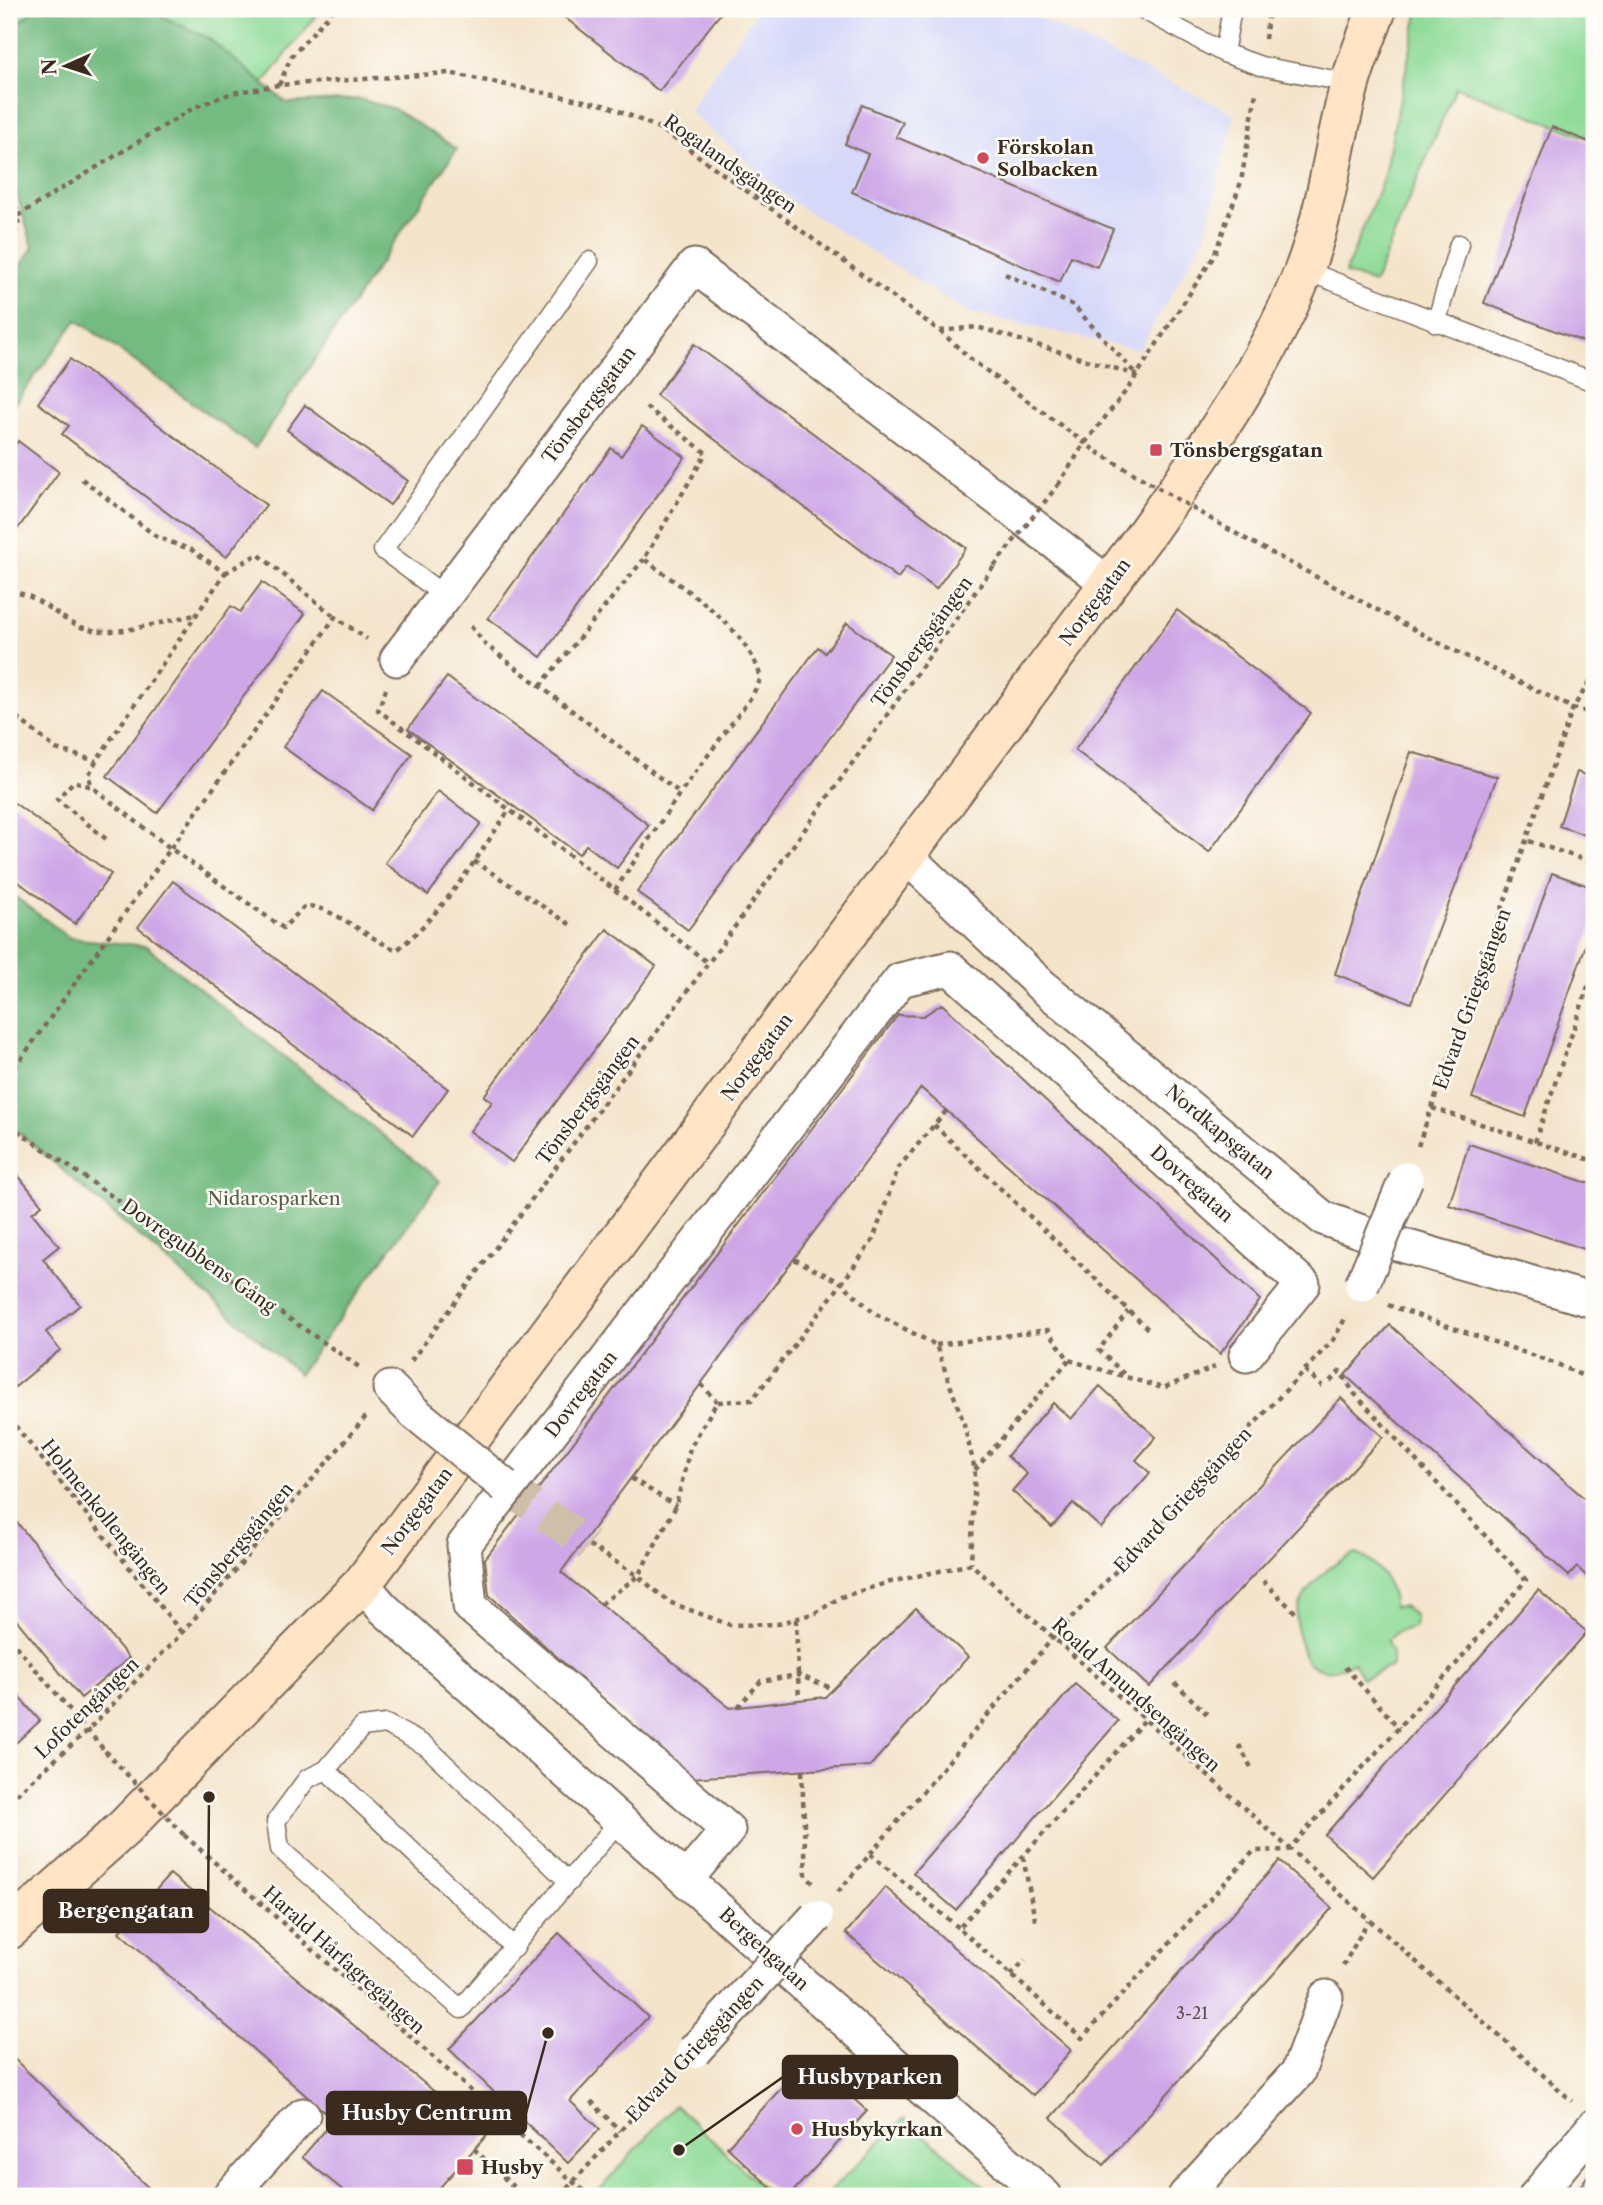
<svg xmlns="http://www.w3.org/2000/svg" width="1603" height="2205" viewBox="0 0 1603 2205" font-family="'Libre Caslon Text',serif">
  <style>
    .built { fill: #d6d8f9 }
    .green { fill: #8fdb98; stroke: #65825b; stroke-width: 2 }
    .forest { fill: #73bb80; stroke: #57724f; stroke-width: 2 }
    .building { fill: #cea7e7 }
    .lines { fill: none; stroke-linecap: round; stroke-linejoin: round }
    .street-tunnel { stroke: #cfbfa8; stroke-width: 33; stroke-dasharray: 33 17; stroke-linecap: butt }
    .lane-casing { stroke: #7c6b5a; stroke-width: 21 }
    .street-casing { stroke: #7c6b5a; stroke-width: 37 }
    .secondary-casing { stroke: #7c6b5a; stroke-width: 42 }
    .path { stroke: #7c6b5a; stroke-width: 4.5; stroke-dasharray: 5 5; stroke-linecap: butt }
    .lane { stroke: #fff; stroke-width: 18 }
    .street { stroke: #fff; stroke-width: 33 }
    .secondary { stroke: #ffe4c6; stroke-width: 38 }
    .street-bridge-casing { stroke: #7c6b5a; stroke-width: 37; stroke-linecap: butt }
    .path-bridge { stroke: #7c6b5a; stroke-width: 4.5; stroke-dasharray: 5 5; stroke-linecap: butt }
    .street-bridge { stroke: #fff; stroke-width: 33 }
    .poi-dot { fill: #d1495b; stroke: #fdfcf7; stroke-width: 2.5 }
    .labels { text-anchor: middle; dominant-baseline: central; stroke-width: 5; stroke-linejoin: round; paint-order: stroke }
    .number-label { font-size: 16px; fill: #604950 }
    .poi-label { font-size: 19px; font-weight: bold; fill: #3b2a1e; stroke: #fdfcf7; text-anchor: start }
    .street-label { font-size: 19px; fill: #3b2a1e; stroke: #fdfcf7 }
    .park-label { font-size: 19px; fill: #545f43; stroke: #fdfcf7 }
    .leader { fill: none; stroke: #3b2a1e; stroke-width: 2.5 }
    .callout-dot { fill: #3b2a1e; stroke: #fdfcf7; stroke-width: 2.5 }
    .callout { fill: #3b2a1e; stroke: #3b2a1e; stroke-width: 2.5 }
    .callout-label { font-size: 21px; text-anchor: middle; font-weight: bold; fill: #fff }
  </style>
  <rect width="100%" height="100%" fill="#fdfcf7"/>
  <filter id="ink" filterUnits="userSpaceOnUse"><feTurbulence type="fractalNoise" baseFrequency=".0143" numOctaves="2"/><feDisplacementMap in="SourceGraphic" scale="14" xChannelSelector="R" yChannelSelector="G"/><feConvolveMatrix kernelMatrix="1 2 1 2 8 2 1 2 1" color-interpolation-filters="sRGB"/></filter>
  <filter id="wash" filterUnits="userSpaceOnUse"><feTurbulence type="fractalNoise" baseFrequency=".00686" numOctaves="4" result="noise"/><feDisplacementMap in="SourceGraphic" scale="28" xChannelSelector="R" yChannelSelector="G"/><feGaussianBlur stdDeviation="1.57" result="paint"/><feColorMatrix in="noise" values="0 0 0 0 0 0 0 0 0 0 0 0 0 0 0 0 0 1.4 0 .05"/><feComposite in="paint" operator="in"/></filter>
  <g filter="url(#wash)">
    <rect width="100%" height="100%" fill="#f4e4ca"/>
    <path class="built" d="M758,9H1020L1235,114L1205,236L1139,350L967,312L793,202L689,111Z"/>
    <g class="green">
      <path d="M9,9H36L9,31Z"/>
      <path d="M146,9H321L263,84L208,38Z"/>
      <path d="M1419,9H1592L1594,140L1456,87L1374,283L1345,273L1383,179Z"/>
      <path d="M1357,1554C1381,1564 1391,1583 1394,1607L1404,1606L1415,1616L1414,1627L1396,1632L1387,1641L1392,1653V1666L1362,1679L1354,1662C1336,1671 1324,1676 1306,1661C1302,1648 1294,1628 1297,1613C1303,1588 1333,1560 1357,1554Z"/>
      <path d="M675,2105L771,2196H594Z"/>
      <path d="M904,2118L996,2196H825Z"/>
    </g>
    <g class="forest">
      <path d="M36,9H146L208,38L287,103L360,99L394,109L457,149L255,448L77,320L9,411V286L33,247L9,170V31Z"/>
      <path d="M9,892L70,938L146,946L440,1181L299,1374L9,1124Z"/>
    </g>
    <g id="blocks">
      <g class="building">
        <path d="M554,9H724L659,91Z"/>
        <path d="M862,105L903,122L896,137L1113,229L1097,267L1071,256L1060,282L852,192L868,154L845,144Z"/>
        <path d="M1552,127L1594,144V320L1586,343L1484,303Z"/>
        <path d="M694,344L966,548L936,589L906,567L898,578L656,395Z"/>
        <path d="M70,359L266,505L226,557L62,434L69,426L38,403Z"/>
        <path d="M305,405L408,481L390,505L287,430Z"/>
        <path d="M642,426L685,457L541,657L488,618L611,448L621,456Z"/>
        <path d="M18,441L59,472L9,541V454Z"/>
        <path d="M262,582L305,614L157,813L107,776L231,606L240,612Z"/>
        <path d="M1177,610L1311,713L1209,852L1075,750Z"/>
        <path d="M847,623L891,655L688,930L637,892L818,647L825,653Z"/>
        <path d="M447,677L649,825L617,868L586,845L579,854L408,729Z"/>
        <path d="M323,691L412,754L372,810L283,747Z"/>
        <path d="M1411,752L1497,777L1411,1003L1335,974Z"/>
        <path d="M1577,772L1594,778V838L1559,826Z"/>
        <path d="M438,791L481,823L428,895L385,863Z"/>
        <path d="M9,799L111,874L75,924L9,875Z"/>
        <path d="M1552,873L1594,888V922L1525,1117L1472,1098Z"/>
        <path d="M173,881L448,1089L413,1136L138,927Z"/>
        <path d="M607,929L656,966L512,1162L470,1131L492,1102L484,1096Z"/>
        <path d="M942,1004L1260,1300L1220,1354L921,1088L561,1572L730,1708L825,1697L916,1608L968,1657L870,1766L690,1778L489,1595L485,1559L898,1015L923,1016Z"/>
        <path d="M1469,1144L1594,1185V1252L1449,1205Z"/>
        <path d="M9,1164L42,1205L32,1213L59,1246L43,1259L80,1305L46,1332L60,1350L15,1387L9,1379Z"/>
        <path d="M1390,1325L1594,1507V1583L1577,1567L1569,1576L1345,1375Z"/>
        <path d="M1100,1386L1156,1437L1136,1460L1150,1473L1101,1528L1073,1503L1052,1527L1012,1491L1027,1474L1007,1456L1053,1403L1071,1419Z"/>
        <path d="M1341,1398L1383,1437L1149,1687L1107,1648Z"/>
        <path d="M9,1513L129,1658L81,1698L9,1611Z"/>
        <path d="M1538,1590L1587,1632L1373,1877L1325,1835Z"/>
        <path d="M1075,1684L1118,1721L956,1910L913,1873Z"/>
        <path d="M9,1685L40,1721L9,1749Z"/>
        <path d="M1279,1861L1332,1908L1104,2165L1051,2118Z"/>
        <path d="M170,1874L487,2135L432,2196H350L302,2157L334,2120L119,1932Z"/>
        <path d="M885,1887L1071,2050L1033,2096L846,1933Z"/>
        <path d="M559,1933L648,2017L570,2101L600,2129L568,2163L449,2049Z"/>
        <path d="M9,2054L157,2196H21L9,2184Z"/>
        <path d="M809,2058L867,2111L789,2196H780L727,2147Z"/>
        <path d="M1594,2166V2196H1574Z"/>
      </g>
    </g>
  </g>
  <g filter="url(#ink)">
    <use href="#blocks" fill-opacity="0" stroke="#7c6b5a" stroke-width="2"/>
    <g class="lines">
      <path class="street-tunnel" d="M505,1486L589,1545"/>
      <defs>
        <g id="lane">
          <path d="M1142,9L1224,53L1261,66L1350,83"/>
          <path d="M1224,53L1232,9"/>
          <path d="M1304,270L1594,382"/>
          <path d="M1436,323L1459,244"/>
          <path d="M445,596L383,550L589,261"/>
          <path d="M326,1770L362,1727L386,1724L426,1746L569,1882"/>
          <path d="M515,1948L326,1770L307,1779L276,1821L280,1849L461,2009L620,1820"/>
        </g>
        <g id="street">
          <path d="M397,659L694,266L1109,584"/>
          <path d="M906,856L1041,985L1323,1218L1384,1240L1594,1301"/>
          <path d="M390,1388L415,1413"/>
          <path d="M362,1584L383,1608L762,1948L1045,2196"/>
          <path d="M686,1879L728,1830L470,1606L464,1545L900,980L950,968L1303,1284L1246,1355"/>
          <path d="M229,2196L303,2115"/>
          <path d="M1185,2196L1298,2072L1326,1997"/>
          <path d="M1536,2196L1594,2126"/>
        </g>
        <path id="secondary" d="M9,1930L124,1828L362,1584L1145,535C1204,452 1267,365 1304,270C1327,210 1333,146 1350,84C1357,59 1368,34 1377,9"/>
      </defs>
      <use href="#lane" class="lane-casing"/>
      <use href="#street" class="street-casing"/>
      <use href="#secondary" class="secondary-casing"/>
      <g class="path">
        <path d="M1265,39L1269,9"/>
        <path d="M279,85L291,57L334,9"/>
        <path d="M9,198L20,214"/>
        <path d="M9,221L195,107L232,93L279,85L449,73L608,106L661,129L940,331L972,360L1097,452"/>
        <path d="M9,242L17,229L20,214"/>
        <path d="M1005,274L1073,305L1136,374"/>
        <path d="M940,331L977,327L1137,375"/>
        <path d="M646,407L706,453L644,559C686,591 746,625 761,678L752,696L680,793"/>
        <path d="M82,479L157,537L192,550L225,573L96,761L88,776L92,786"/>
        <path d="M1058,485L1085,443L1129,387L1214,256L1241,182L1256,93"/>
        <path d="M1235,533L1437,642L1573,708L1594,714"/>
        <path d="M225,573L258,554L335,617"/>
        <path d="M9,593C37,589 60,625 92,630C125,635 163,621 195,615"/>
        <path d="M540,686L644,559"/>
        <path d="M386,689L378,710L615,890L680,793L486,645L468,623"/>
        <path d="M9,711L56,749L96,761"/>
        <path d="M106,839L57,799L74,781L92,787L170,848L283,928L305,906C333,906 368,939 397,950C444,912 476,859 509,810"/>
        <path d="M1529,841L1594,863"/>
        <path d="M474,861L574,927"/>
        <path d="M615,890L708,963"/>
        <path d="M9,1076L335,617L367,639"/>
        <path d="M1432,1108L1594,1161"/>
        <path d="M946,1111L898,1168L873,1240L842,1283L874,1313L936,1345L964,1424L975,1470L971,1564"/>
        <path d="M9,1125L362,1369"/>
        <path d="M934,1125L1149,1330"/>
        <path d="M1535,1142L1594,969"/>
        <path d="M1418,1146L1573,708L1594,675"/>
        <path d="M1388,1305L1557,1364L1594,1381"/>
        <path d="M936,1345L1048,1330L1069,1360L1163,1388L1215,1367"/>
        <path d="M411,1361L718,950L994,566"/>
        <path d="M1305,1370L1322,1386"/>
        <path d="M1124,1374L1099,1350L1128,1311"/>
        <path d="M701,1384L717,1402"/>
        <path d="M9,1418L182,1633"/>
        <path d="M975,1470L1069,1360"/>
        <path d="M631,1478L676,1506"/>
        <path d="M589,1545L638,1576L669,1602L730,1625L778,1624L815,1613L841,1597L886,1583L971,1564L1572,2101"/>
        <path d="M1263,1581L1297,1614"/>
        <path d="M601,1604L638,1576L676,1506L690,1448L717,1402L752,1400L842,1283L794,1259"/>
        <path d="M796,1619L799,1701"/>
        <path d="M9,1638L105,1751"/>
        <path d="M1345,1667L1399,1728"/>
        <path d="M1175,1683L1209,1716"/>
        <path d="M738,1707L761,1681L798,1675L834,1689"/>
        <path d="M1144,1721L959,1928L1082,2038L1254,1851L1288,1850L1451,1670L1526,1580L1354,1393L1340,1371L1328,1383"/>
        <path d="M1239,1745L1253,1771"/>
        <path d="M802,1771L806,1876L813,1883"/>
        <path d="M9,1801L86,1732L182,1633L368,1414"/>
        <path d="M184,1835L589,2196"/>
        <path d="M870,1854L959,1928"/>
        <path d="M1023,1857L1036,1925"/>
        <path d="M838,1892L1052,1639L1333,1340L1346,1317"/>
        <path d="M1343,1966L1368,1921"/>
        <path d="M1011,1975L1025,1960"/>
        <path d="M591,2101L620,2131"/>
        <path d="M466,2117L482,2102"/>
        <path d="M474,2149L523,2196"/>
        <path d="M560,2196L671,2076"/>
      </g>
      <use href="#lane" class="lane"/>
      <use href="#street" class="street"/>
      <use href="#secondary" class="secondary"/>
      <defs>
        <g id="street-bridge">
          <path d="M1362,1285L1406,1179"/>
          <path d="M415,1413L505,1486"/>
          <path d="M694,2051L816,1917"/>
        </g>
      </defs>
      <use href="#street-bridge" class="street-bridge-casing"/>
      <g class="path-bridge">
        <path d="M1097,452L1235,533"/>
        <path d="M994,566L1058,485"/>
        <path d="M105,1751L184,1835"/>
      </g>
      <use href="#street-bridge" class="street-bridge"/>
    </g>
  </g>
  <g class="poi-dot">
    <circle cx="983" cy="158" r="7"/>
    <rect x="1149" y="443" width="14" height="14" rx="3.5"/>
    <circle cx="797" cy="2129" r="7"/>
    <rect x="456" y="2158" width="18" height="18" rx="3.5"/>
  </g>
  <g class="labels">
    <g class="number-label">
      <text x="1192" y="2013">3-21</text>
    </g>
    <g class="poi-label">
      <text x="997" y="147">Förskolan<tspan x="997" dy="22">Solbacken</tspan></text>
      <text x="1170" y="450">Tönsbergsgatan</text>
      <text x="811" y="2129">Husbykyrkan</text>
      <text x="481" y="2167">Husby</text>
    </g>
    <g class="street-label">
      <text transform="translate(730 164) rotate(35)">Rogalandsgången</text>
      <text transform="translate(589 405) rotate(-53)">Tönsbergsgatan</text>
      <text transform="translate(1095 602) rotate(-53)">Norgegatan</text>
      <text transform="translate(922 642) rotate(-54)">Tönsbergsgången</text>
      <text transform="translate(1472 999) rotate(-70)">Edvard Griegsgången</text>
      <text transform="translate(757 1057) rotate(-53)">Norgegatan</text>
      <text transform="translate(588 1100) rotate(-53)">Tönsbergsgången</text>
      <text transform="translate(1220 1132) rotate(40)">Nordkapsgatan</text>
      <text transform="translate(1192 1184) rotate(42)">Dovregatan</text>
      <text transform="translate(199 1256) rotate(35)">Dovregubbens Gång</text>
      <text transform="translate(581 1394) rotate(-52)">Dovregatan</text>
      <text transform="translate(1183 1500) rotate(-47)">Edvard Griegsgången</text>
      <text transform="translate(417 1511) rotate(-53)">Norgegatan</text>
      <text transform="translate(106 1517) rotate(51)">Holmenkollengången</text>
      <text transform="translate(239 1545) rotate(-50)">Tönsbergsgången</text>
      <text transform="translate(1136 1695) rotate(42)">Roald Amundsengången</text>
      <text transform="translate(87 1708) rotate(-44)">Lofotengången</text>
      <text transform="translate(764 1949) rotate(42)">Bergengatan</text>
      <text transform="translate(344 1960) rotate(42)">Harald Hårfagregången</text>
      <text transform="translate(695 2049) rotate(-47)">Edvard Griegsgången</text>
    </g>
    <g class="park-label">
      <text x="274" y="1198">Nidarosparken</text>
    </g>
  </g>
  <path class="leader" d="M209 1797L208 1911M679 2150L783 2077M548 2033L526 2113"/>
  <g class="callout-dot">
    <circle cx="209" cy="1797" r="7"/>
    <circle cx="679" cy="2150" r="7"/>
    <circle cx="548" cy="2033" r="7"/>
  </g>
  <g class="callout">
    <rect x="44" y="1890" width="164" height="42" rx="7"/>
    <rect x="783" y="2056" width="174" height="42" rx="7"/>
    <rect x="327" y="2092" width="199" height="42" rx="7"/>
  </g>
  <g class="callout-label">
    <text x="126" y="1918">Bergengatan</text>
    <text x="870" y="2084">Husbyparken</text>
    <text x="427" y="2120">Husby Centrum</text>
  </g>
  <rect width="1603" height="2205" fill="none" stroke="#fdfcf7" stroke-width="35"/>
  <g transform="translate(66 66) rotate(267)" stroke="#fdfcf7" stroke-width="5" paint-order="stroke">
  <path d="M0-5L12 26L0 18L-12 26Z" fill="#3b2a1e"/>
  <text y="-10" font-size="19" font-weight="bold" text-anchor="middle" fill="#3b2a1e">N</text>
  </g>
</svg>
